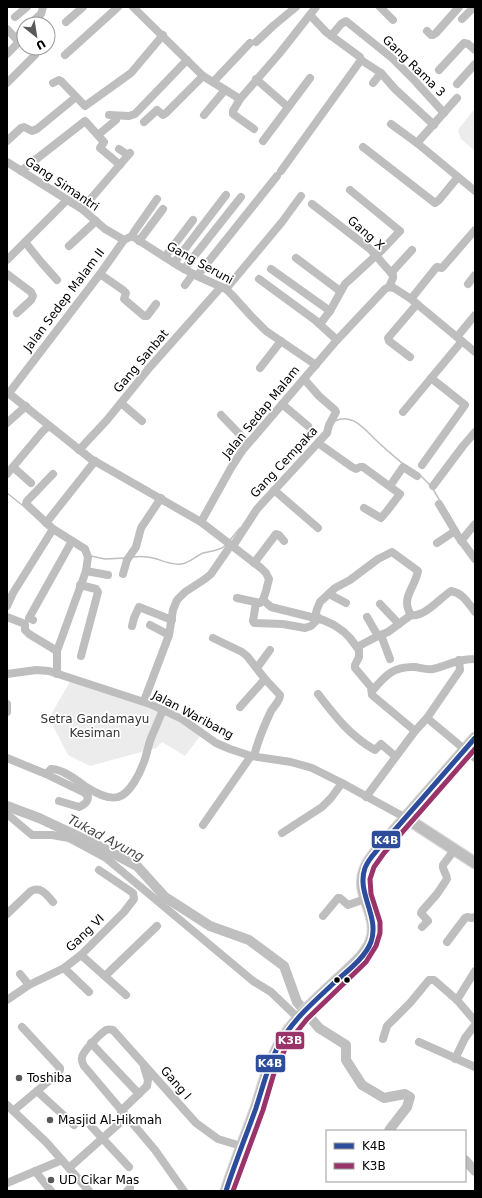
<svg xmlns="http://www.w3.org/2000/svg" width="482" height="1198" viewBox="0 0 482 1198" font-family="'DejaVu Sans',sans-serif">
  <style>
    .green { fill: #ececec }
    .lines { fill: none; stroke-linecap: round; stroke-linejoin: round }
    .stream { stroke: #bfbfbf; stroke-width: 1.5 }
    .river { stroke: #bfbfbf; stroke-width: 10 }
    .major-casing { stroke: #dbdbdb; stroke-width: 13 }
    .minor { stroke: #bebebe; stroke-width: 8 }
    .major { stroke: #bebebe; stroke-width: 11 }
    .bus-1-casing { stroke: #fff; stroke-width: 8 }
    .bus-2-casing { stroke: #fff; stroke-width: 8 }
    .bus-1 { stroke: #2d4c9c; stroke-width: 5 }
    .bus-2 { stroke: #9a336a; stroke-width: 5 }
    .bus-dot { fill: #000; stroke: #fff; stroke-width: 1.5 }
    .poi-dot { fill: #595959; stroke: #fff; stroke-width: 1.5 }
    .labels { text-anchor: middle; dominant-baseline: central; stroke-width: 3.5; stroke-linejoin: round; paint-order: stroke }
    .street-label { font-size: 12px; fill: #000; stroke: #fff }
    .park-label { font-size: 12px; fill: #333; stroke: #fff }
    .poi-label { font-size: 12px; fill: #000; stroke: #fff; text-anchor: start }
    .water-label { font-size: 13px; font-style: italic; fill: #444; stroke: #fff }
    .line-badge { stroke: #fff; stroke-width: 1.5 }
    .badge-label { font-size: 11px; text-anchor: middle; font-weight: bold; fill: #fff }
  </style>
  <rect width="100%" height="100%" fill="#fff"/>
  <g class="green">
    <path d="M475,108V151L461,139L458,130Z"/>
    <path d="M71,680L143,703L185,723L201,735L185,756L162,742L156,748L90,766L68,755L49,718Z"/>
  </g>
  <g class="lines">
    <g class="stream">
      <path d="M335,421C353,412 366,431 377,441C385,449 394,456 403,464"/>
      <path d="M419,474L431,486"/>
      <path d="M433,489L440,501"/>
      <path d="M7,493L22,505"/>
      <path d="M230,540L240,528"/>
      <path d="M91,556L105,559L125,558"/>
      <path d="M132,557C140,556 149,556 157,559C165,562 172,565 181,564C189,563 196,556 203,553C211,551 220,551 226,545"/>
    </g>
    <g class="river">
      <path d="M7,806L39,818L103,848L137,866L165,897L210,926L249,940L284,966L297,1002L319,1028L346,1045V1060L362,1085L384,1098L405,1094L410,1097L407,1107L390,1129L389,1131"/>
      <path d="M465,1160L475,1171"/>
    </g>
    <defs>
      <g id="major">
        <path d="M406,818L475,863"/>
        <path d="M226,1191C235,1163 246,1136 256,1108C264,1083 270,1058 285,1035C306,1005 336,983 361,957C365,952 369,947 371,941C381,916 354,894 365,869C368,861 374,854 379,848L475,738"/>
      </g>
    </defs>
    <use href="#major" class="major-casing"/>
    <g class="minor">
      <path d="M133,7L203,76L240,99"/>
      <path d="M380,7L393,20"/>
      <path d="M310,15L326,32L360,57L361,60L381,73L395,89L434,125"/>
      <path d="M15,17L27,7"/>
      <path d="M462,19L474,7"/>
      <path d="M66,22L83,7"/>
      <path d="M30,24L41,14L43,7"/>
      <path d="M7,29L19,42L7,54"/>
      <path d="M427,31L431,35H433L436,33L459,7"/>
      <path d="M20,33L24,29"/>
      <path d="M331,36L341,24L346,21L392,58L415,81L444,113"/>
      <path d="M256,42L273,26L296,7"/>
      <path d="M65,55L118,7"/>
      <path d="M439,70L464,43L468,44L475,50"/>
      <path d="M256,79L288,107"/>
      <path d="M213,82L250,43"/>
      <path d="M7,83L35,55"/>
      <path d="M53,83L59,80L61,81L85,106L131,73L163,35"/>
      <path d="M373,83L381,73"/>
      <path d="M457,84L475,64"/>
      <path d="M109,115L129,116L135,114L187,60"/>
      <path d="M204,115L225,90"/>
      <path d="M144,122L157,110L163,115L166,113L203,76"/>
      <path d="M391,124L417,143L475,191"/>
      <path d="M254,129L233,114V111L240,99L279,54L316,7"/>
      <path d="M98,135L116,120"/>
      <path d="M7,141L21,128L24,127L32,131L37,129L76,97"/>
      <path d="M263,141L310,78"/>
      <path d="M417,143L457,98"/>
      <path d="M363,147L435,203L439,200L458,177"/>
      <path d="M119,149L128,155"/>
      <path d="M7,162L82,209L105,229L124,240"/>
      <path d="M21,171L85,121L104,142L100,148L120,165"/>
      <path d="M281,171L361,60"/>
      <path d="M312,204L370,249L393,275V278L389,287"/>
      <path d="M82,209L130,153"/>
      <path d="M132,236L134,232L157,199"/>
      <path d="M139,241L163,209"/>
      <path d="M25,242L41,262L57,280"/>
      <path d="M69,246L96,221"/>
      <path d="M165,257L193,220"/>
      <path d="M296,258L340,291"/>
      <path d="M7,260L67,200"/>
      <path d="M174,263L226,195"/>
      <path d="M184,269L241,197"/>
      <path d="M271,269L330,311"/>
      <path d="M391,273L412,250"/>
      <path d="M7,274L31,292L33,296L31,300L17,313"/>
      <path d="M100,274L123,290L126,293L124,299L144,316H147L156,304"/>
      <path d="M197,276L277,176"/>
      <path d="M259,279L315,320L337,340"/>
      <path d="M468,284L475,275"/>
      <path d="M185,285L193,274"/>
      <path d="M226,289L282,222L301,196"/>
      <path d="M411,299L435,269L437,267L442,268L475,230"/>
      <path d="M320,324L330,311L345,284L382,250L400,231L350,190"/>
      <path d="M457,337L475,315"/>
      <path d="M410,357L389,341L388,338L417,304"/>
      <path d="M260,368L281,341"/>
      <path d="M7,392L91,459L201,522L261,568L266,573L269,579L266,591L263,600L260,603L237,598"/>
      <path d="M9,393L100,274L124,240L132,236L177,265L197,276L226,289L233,296L251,316L266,331L316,365"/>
      <path d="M121,403L142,421"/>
      <path d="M282,404L308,426"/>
      <path d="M403,412L462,341"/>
      <path d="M221,415L248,443"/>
      <path d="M7,423L26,406"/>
      <path d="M318,443L352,467L356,469L360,467H363L400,494L387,511L381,518L364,508"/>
      <path d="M79,450L107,420L150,367L221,287"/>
      <path d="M422,465L465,405L431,378"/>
      <path d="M13,467L31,483"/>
      <path d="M7,474L43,431L49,426"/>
      <path d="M53,474L27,501L26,504L53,529L85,549L88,557L86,571L57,651V674"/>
      <path d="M390,486L403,467L417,476"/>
      <path d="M433,486L463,446L475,432"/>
      <path d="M274,490L318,528"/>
      <path d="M439,504L458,536L475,559"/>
      <path d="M201,522L231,468L242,451L337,340L385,289L389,287L394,288L411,299L475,352"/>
      <path d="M46,523L95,461"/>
      <path d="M461,541L475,524"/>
      <path d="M437,543L455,531"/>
      <path d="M233,546L257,509L327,433L329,425L336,412L335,410L319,396L304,379"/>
      <path d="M254,563L276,534L279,535L284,541"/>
      <path d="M86,571L108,575"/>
      <path d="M123,574L127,560L136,547L141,528L161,498"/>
      <path d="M80,585L96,589L98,592L81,656"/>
      <path d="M329,594L346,603"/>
      <path d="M263,600L271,607L323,620L334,625L344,632L350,638L359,650V657L355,665V668L371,687L372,695L415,731"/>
      <path d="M256,603L253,621L254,623L283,624L305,628L311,626L319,618"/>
      <path d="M380,604L399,624"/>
      <path d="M7,606L13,593L53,529"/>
      <path d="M7,617L25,624V630L29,634L57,651"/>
      <path d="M315,617L317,609L320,602L335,588L350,580L378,559L392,552L418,571C415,588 400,598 411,615"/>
      <path d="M367,617L378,636"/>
      <path d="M33,620L29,618L72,541"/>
      <path d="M150,625L169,635"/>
      <path d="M132,626L134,618L139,607L172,620"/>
      <path d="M381,635L390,659"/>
      <path d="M213,638L242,652L247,656L265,679L280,695C280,701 274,706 271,711C264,726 258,740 254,756"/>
      <path d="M357,647L378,636L388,632L411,615C424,618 440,598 451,591C463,593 468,603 475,612"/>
      <path d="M257,668L270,650"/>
      <path d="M7,674L36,670L49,671L150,704L182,719L216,743L230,749L251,756L291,762L312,768L342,783L406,818"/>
      <path d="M372,691C385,676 393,666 415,667C421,668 428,670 433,669C450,665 456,659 475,659"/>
      <path d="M318,694C335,716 350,736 375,750L381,744L395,756"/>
      <path d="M144,701L169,635L173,610L177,600L185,592L205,579L211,574L231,545"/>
      <path d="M7,704V712"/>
      <path d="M240,707L265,679"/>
      <path d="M427,718L475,758"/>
      <path d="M7,758L46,774L85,793L88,797C88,802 84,805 79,807L59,801"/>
      <path d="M46,774L51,769C61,768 78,781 86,787C94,792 108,800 118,797C130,794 140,773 144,762C147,754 148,746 151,738C155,729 159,719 163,710"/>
      <path d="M366,797L415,731L427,718L460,670L459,660"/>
      <path d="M7,814L32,835H52L69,838L106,858L253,981L271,992L298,1018"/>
      <path d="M203,825L251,756"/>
      <path d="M282,833L322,807L331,798L342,783"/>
      <path d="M7,914L31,891C41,886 47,895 53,902"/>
      <path d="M323,916L338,898H340L348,905L365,899"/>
      <path d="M422,927L428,921L421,913L422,911L437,894L447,879C447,874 442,870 443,865L455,849"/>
      <path d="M447,942L465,918L467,917L472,918L475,917"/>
      <path d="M81,955L126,995"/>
      <path d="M64,968L89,992"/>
      <path d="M20,974L29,985"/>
      <path d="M105,976L157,926"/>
      <path d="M7,1000L29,985L64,968L81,955L124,912L134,899L133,893L99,870"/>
      <path d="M457,1000L475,971"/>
      <path d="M383,1039L387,1026L410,1003L429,980H434L457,1000L475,1021"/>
      <path d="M419,1042L475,1067"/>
      <path d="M91,1043L139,1094"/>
      <path d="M455,1059L465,1038L475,1025"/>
      <path d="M37,1091L74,1125"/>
      <path d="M7,1105L47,1143L89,1191"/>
      <path d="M13,1111L56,1075L60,1070V1068L22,1027"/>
      <path d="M121,1111L147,1086L148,1080L144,1067"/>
      <path d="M91,1126L129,1167"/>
      <path d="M69,1168L123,1120"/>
      <path d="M35,1171L51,1191"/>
      <path d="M7,1183L62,1160"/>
      <path d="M127,1191L130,1188"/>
      <path d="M184,1191L155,1150L84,1066C83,1064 81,1060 82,1057C84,1050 100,1034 106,1030C109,1029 110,1029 113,1030L196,1123L218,1139L241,1146"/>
    </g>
    <use href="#major" class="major"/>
    <defs>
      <path id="bus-1" d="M226,1191C235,1163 246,1136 256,1108C264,1083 270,1057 285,1035C298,1015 317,999 335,982C347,971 365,958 371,942C380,916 356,893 365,868C368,860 374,854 379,848L475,738"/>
      <path id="bus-2" d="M233,1191L263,1110L274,1073L286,1047L291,1039L307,1019L366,962L376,946L380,933V922L371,894L370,879L374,867L384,853L475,749"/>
    </defs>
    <use href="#bus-1" class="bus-1-casing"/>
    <use href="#bus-2" class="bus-2-casing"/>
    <use href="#bus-1" class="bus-1"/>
    <use href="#bus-2" class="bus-2"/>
  </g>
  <g class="bus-dot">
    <circle cx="337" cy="980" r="3.5"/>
    <circle cx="347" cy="980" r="3.5"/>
  </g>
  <g class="poi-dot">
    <circle cx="19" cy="1078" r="4"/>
    <circle cx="50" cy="1120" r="4"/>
    <circle cx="51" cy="1180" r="4"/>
  </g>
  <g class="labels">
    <g class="street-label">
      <text transform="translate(414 66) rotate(44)">Gang Rama 3</text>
      <text transform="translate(62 184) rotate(34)">Gang Simantri</text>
      <text transform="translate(366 233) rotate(41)">Gang X</text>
      <text transform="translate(200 263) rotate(29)">Gang Seruni</text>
      <text transform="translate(64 300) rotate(-53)">Jalan Sedep Malam II</text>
      <text transform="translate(141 361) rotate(-50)">Gang Sanbat</text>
      <text transform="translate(261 412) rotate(-51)">Jalan Sedap Malam</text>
      <text transform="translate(284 462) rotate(-47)">Gang Cempaka</text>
      <text transform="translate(193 715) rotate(28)">Jalan Waribang</text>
      <text transform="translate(85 933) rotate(-44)">Gang VI</text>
      <text transform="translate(176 1083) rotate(49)">Gang I</text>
    </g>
    <g class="park-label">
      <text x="95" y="719">Setra Gandamayu<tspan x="95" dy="14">Kesiman</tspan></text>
    </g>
    <g class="poi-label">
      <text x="27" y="1078">Toshiba</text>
      <text x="58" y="1120">Masjid Al-Hikmah</text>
      <text x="59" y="1180">UD Cikar Mas</text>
    </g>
    <g class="water-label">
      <text transform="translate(106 838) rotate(28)">Tukad Ayung</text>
    </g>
  </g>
  <g class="line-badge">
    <rect x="371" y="830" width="30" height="19" rx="4" fill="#2d4c9c"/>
    <rect x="275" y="1031" width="30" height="19" rx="4" fill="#9a336a"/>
    <rect x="255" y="1054" width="31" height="19" rx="4" fill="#2d4c9c"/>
  </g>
  <g class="badge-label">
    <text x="386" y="844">K4B</text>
    <text x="290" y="1044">K3B</text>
    <text x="270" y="1067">K4B</text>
  </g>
  <rect width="482" height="1198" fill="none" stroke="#000000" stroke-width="16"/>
  <rect x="326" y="1130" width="140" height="52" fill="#ffffff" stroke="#999999"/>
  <rect x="334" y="1143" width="20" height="6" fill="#2d4c9c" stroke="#999999"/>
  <text x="362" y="1150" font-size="12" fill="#000000">K4B</text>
  <rect x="334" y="1163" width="20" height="6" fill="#9a336a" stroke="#999999"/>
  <text x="362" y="1170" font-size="12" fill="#000000">K3B</text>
  <g transform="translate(36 36) rotate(150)"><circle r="19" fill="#ffffff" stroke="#999999"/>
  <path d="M0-3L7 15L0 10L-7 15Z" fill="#595959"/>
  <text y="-6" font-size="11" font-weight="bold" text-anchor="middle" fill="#000000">U</text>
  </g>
</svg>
